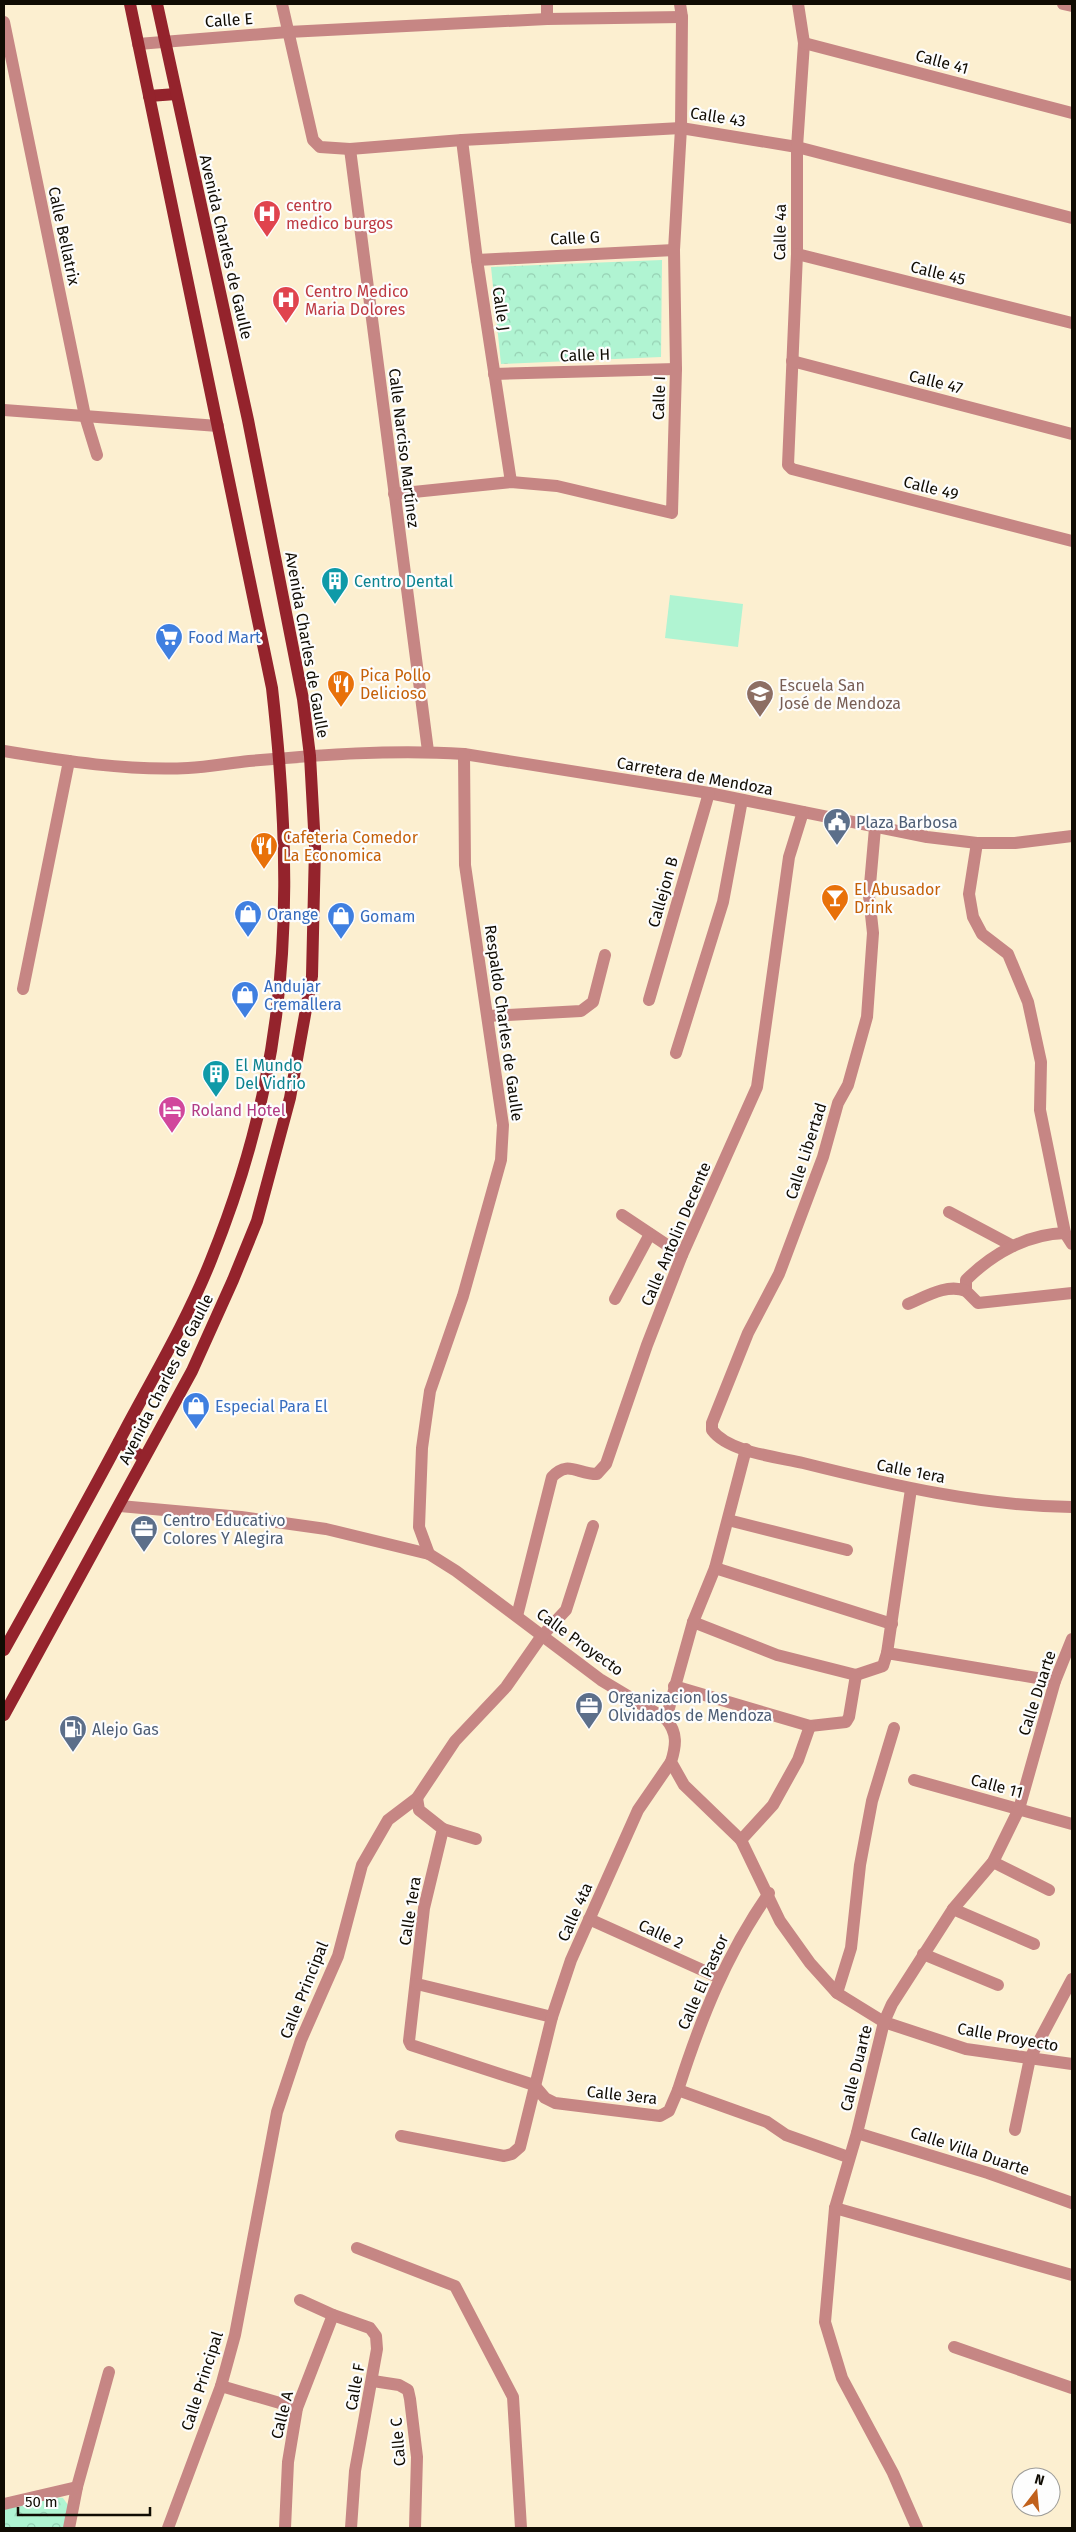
<svg xmlns="http://www.w3.org/2000/svg" width="1076" height="2532" viewBox="0 0 1076 2532" font-family="'Fira Sans',sans-serif">
  <style>
    .forest { fill: url(#forest-crowns) }
    .garden { fill: #b0f4d2 }
    .lines { fill: none; stroke-linecap: round; stroke-linejoin: round }
    .minor { stroke: #c68684; stroke-width: 12 }
    .major { stroke: #94232c; stroke-width: 12 }
    .labels { text-anchor: middle; dominant-baseline: central; stroke-width: 4.5; stroke-linejoin: round; paint-order: stroke }
    .street-label { font-size: 16px; fill: #100c03; stroke: #fdfdfd }
    .health-label { font-size: 16px; fill: #be3a42; stroke: #fdfdfd; text-anchor: start }
    .culture-label { font-size: 16px; fill: #0d838f; stroke: #fdfdfd; text-anchor: start }
    .shop-label { font-size: 16px; fill: #366cbe; stroke: #fdfdfd; text-anchor: start }
    .food-label { font-size: 16px; fill: #c56008; stroke: #fdfdfd; text-anchor: start }
    .education-label { font-size: 16px; fill: #785e54; stroke: #fdfdfd; text-anchor: start }
    .service-label { font-size: 16px; fill: #4e5e75; stroke: #fdfdfd; text-anchor: start }
    .hotel-label { font-size: 16px; fill: #b23c85; stroke: #fdfdfd; text-anchor: start }
  </style>
  <defs>
    <pattern id="forest-crowns" width="20" height="18" patternUnits="userSpaceOnUse" patternTransform="scale(1.25)"><rect width="20" height="18" fill="#b0f4d2"/><path d="M2 6a3 3 0 1 1 6 0M12 15a3 3 0 1 1 6 0" fill="none" stroke="#96d0b3"/></pattern>
  </defs>
  <rect width="100%" height="100%" fill="#fcefd0"/>
  <g class="forest">
    <path d="M662,260L661,357L501,364L491,267Z"/>
    <path d="M54,2497L63,2498L68,2505L64,2528H4V2509Z"/>
  </g>
  <path class="garden" d="M670,595L743,604L738,647L665,638Z"/>
  <g class="lines">
    <g class="minor">
      <path d="M282,4L313,140L320,147L350,149L462,140L681,128L797,147L1072,218"/>
      <path d="M547,4V19"/>
      <path d="M798,4L804,43L797,147V254L788,465L792,469L1072,541"/>
      <path d="M1063,4L1072,6"/>
      <path d="M4,22L85,416L97,455"/>
      <path d="M804,43L1072,113"/>
      <path d="M138,44L288,32L547,19L682,17"/>
      <path d="M462,140L477,260L511,482"/>
      <path d="M350,149L428,751"/>
      <path d="M797,254L1072,323"/>
      <path d="M477,260L674,250"/>
      <path d="M792,361L1072,434"/>
      <path d="M494,374L676,369"/>
      <path d="M4,410L218,426"/>
      <path d="M394,494L511,482L557,486L672,513L676,369L674,250L681,128L682,17L680,4"/>
      <path d="M4,751C64,761 127,771 188,768C208,767 229,763 249,761C320,755 393,749 464,754L709,793L927,837L977,843H1015L1072,836"/>
      <path d="M875,828L869,896L873,933L867,1017L848,1085L838,1103L823,1157L779,1274L748,1333L712,1423V1430C728,1452 777,1457 803,1463C891,1485 981,1506 1072,1507"/>
      <path d="M977,843L969,894L973,917L982,934L1008,954L1028,1002L1041,1062L1040,1110L1065,1233L1072,1244"/>
      <path d="M23,989L69,761"/>
      <path d="M649,1000L709,793"/>
      <path d="M488,1016L581,1011L593,1002L605,955"/>
      <path d="M676,1053L723,902L742,800"/>
      <path d="M949,1212L1013,1246"/>
      <path d="M622,1215L682,1255"/>
      <path d="M1065,1233C1027,1234 992,1254 966,1280V1291L978,1303L1072,1293"/>
      <path d="M615,1299L650,1234"/>
      <path d="M908,1304C925,1297 947,1283 966,1291"/>
      <path d="M120,1506L241,1517L326,1529L429,1554L456,1571L601,1680L666,1719C678,1733 676,1746 671,1762L684,1785L741,1840L780,1921L810,1963L837,1993L884,2022L966,2049L1072,2064"/>
      <path d="M728,1520L847,1550"/>
      <path d="M429,1554L419,1527L422,1448L430,1391L463,1296L501,1160L503,1125L465,865L464,754"/>
      <path d="M715,1568L892,1624"/>
      <path d="M517,1616L552,1477C568,1460 577,1474 597,1474L606,1464L647,1345L682,1255L757,1087L789,857L803,812"/>
      <path d="M887,1653L911,1489"/>
      <path d="M856,1675L883,1666L887,1653L1055,1681"/>
      <path d="M674,1686L810,1726L846,1722L849,1717L856,1675L777,1655L693,1622"/>
      <path d="M666,1719L693,1622L715,1568L746,1449"/>
      <path d="M914,1780L1072,1824"/>
      <path d="M417,1798L419,1810L443,1829L424,1908L409,2041L411,2045L534,2085L545,2098L555,2103L660,2116L669,2111L678,2090L767,2122L786,2135L848,2157"/>
      <path d="M443,1829L476,1839"/>
      <path d="M741,1840L773,1805L798,1760L810,1726"/>
      <path d="M993,1862L1049,1890"/>
      <path d="M953,1909L1034,1944"/>
      <path d="M589,1919L720,1978"/>
      <path d="M923,1954L998,1985"/>
      <path d="M417,1984L552,2017"/>
      <path d="M837,1993L851,1948L860,1865L872,1801L894,1728"/>
      <path d="M678,2090C701,2018 726,1955 769,1893"/>
      <path d="M1015,2130L1030,2058L1072,1979"/>
      <path d="M857,2133L988,2173L1072,2203"/>
      <path d="M401,2136L504,2156L512,2154L520,2147L552,2017L571,1960L638,1810L671,1762"/>
      <path d="M835,2208L1072,2275"/>
      <path d="M357,2248L455,2286L513,2397L521,2528"/>
      <path d="M300,2300L333,2315L370,2328L376,2336L377,2349L355,2471L351,2528"/>
      <path d="M954,2347L1072,2388"/>
      <path d="M373,2381L399,2385L408,2390L410,2399L417,2457L415,2528"/>
      <path d="M221,2386L297,2408"/>
      <path d="M4,2504L77,2487"/>
      <path d="M69,2528L77,2487L109,2372"/>
      <path d="M168,2528L221,2386L235,2335L277,2112L301,2040L338,1956L362,1865L388,1820L417,1798L455,1741L506,1687L541,1637L566,1610L593,1526"/>
      <path d="M285,2528L288,2462L297,2408L333,2315"/>
      <path d="M917,2528L893,2473L842,2378L825,2322L835,2208L857,2133L884,2022L892,2004L953,1909L993,1862L1019,1809L1055,1681L1072,1639"/>
    </g>
    <g class="major">
      <path d="M149,96L176,94"/>
      <path d="M119,1442L143,1457"/>
      <path d="M4,1650C45,1577 86,1504 125,1430C155,1374 188,1318 211,1260C234,1203 253,1143 265,1083C292,952 287,820 272,688L130,4"/>
      <path d="M4,1715L192,1371L233,1280L257,1221L290,1098L312,976L315,847L310,756L303,699L248,420L157,4"/>
    </g>
  </g>
  <defs>
    <symbol id="hospital-pin" viewBox="-11 -11 22 30"><path d="M0 17L-7.5 6A9.5 9.5 0 1 1 7.5 6Z" fill="#e0444e" stroke="#fdfdfd"/><path d="M-5-5h3v3.5h4V-5h3V5h-3V1.5h-4V5h-3Z" fill="#fff"/></symbol>
    <symbol id="building-pin" viewBox="-11 -11 22 30"><path d="M0 17L-7.5 6A9.5 9.5 0 1 1 7.5 6Z" fill="#0f9aa8" stroke="#fdfdfd"/><path d="M-4-6H4V6H1V3H-1V6H-4ZM-2.5-4.3h1.7v1.8h-1.7ZM.8-4.3h1.7v1.8H.8ZM-2.5-1h1.7V.8h-1.7ZM.8-1h1.7V.8H.8Z" fill="#fff"/></symbol>
    <symbol id="supermarket-pin" viewBox="-11 -11 22 30"><path d="M0 17L-7.5 6A9.5 9.5 0 1 1 7.5 6Z" fill="#3f7fe0" stroke="#fdfdfd"/><path d="M-6-5.5h2.5l.6 2H6L4.5 2H-2.5L-4.4-4H-6ZM-1.5 3.2a1.3 1.3 0 1 0 .1 0ZM3 3.2a1.3 1.3 0 1 0 .1 0Z" fill="#fff"/></symbol>
    <symbol id="restaurant-pin" viewBox="-11 -11 22 30"><path d="M0 17L-7.5 6A9.5 9.5 0 1 1 7.5 6Z" fill="#e8710a" stroke="#fdfdfd"/><path d="M-5-6h1v4h1v-4h1v4h1v-4h1v5L-1.5 .5V6h-2V.5L-5-1ZM5-6V6H3V1.5H1.5Q1.5-4 5-6Z" fill="#fff"/></symbol>
    <symbol id="school-pin" viewBox="-11 -11 22 30"><path d="M0 17L-7.5 6A9.5 9.5 0 1 1 7.5 6Z" fill="#8d6e63" stroke="#fdfdfd"/><path d="M0-5L7-2L0 1L-7-2ZM-4 1L0 2.5L4 1V4Q0 6-4 4Z" fill="#fff"/></symbol>
    <symbol id="civic-pin" viewBox="-11 -11 22 30"><path d="M0 17L-7.5 6A9.5 9.5 0 1 1 7.5 6Z" fill="#5c6f8a" stroke="#fdfdfd"/><path d="M-.6-6.5H3V-4.5H.6V-3L4-1V1h2V6H-6V1h2V-1L-.6-3ZM-1.2 2.5V6h2.4V2.5Z" fill="#fff"/></symbol>
    <symbol id="bar-pin" viewBox="-11 -11 22 30"><path d="M0 17L-7.5 6A9.5 9.5 0 1 1 7.5 6Z" fill="#e8710a" stroke="#fdfdfd"/><path d="M-6-5H6L.8 .8V4.5H3.5V6h-7V4.5H-.8V.8Z" fill="#fff"/></symbol>
    <symbol id="shop-pin" viewBox="-11 -11 22 30"><path d="M0 17L-7.5 6A9.5 9.5 0 1 1 7.5 6Z" fill="#3f7fe0" stroke="#fdfdfd"/><path d="M-5-2.5h2.3a2.7 3.5 0 0 1 5.4 0H5L5.5 6h-11ZM-1.5-2.5h3a1.5 2.3 0 0 0-3 0Z" fill="#fff"/></symbol>
    <symbol id="hotel-pin" viewBox="-11 -11 22 30"><path d="M0 17L-7.5 6A9.5 9.5 0 1 1 7.5 6Z" fill="#d1479c" stroke="#fdfdfd"/><path d="M-6-4.5h1.5V1H6V5H4.5V3h-9V5H-6ZM-4 0a1.8 1.8 0 1 1 3.6 0ZM.5 0V-2.5h3Q6-2.5 6 0Z" fill="#fff"/></symbol>
    <symbol id="office-pin" viewBox="-11 -11 22 30"><path d="M0 17L-7.5 6A9.5 9.5 0 1 1 7.5 6Z" fill="#5c6f8a" stroke="#fdfdfd"/><path d="M-6-3h4V-5.5h4V-3h4V5H-6ZM-1-4.5V-3h2v-1.5ZM-6 0V1H6V0Z" fill="#fff"/></symbol>
    <symbol id="fuel-pin" viewBox="-11 -11 22 30"><path d="M0 17L-7.5 6A9.5 9.5 0 1 1 7.5 6Z" fill="#5c6f8a" stroke="#fdfdfd"/><path d="M-5.5-6h7V0h2V4h1.3V-2.5L3-4.5l.8-.8L6-3V5H2.5V1h-1V6h-7ZM-4.2-4.7v3.2H.2V-4.7Z" fill="#fff"/></symbol>
  </defs>
  <g fill-rule="evenodd">
    <use href="#hospital-pin" x="251" y="198" width="32" height="43"/>
    <use href="#hospital-pin" x="270" y="284" width="32" height="43"/>
    <use href="#building-pin" x="319" y="565" width="32" height="43"/>
    <use href="#supermarket-pin" x="153" y="621" width="32" height="43"/>
    <use href="#restaurant-pin" x="325" y="668" width="32" height="43"/>
    <use href="#school-pin" x="744" y="678" width="32" height="43"/>
    <use href="#civic-pin" x="821" y="806" width="32" height="43"/>
    <use href="#restaurant-pin" x="248" y="830" width="32" height="43"/>
    <use href="#bar-pin" x="819" y="882" width="32" height="43"/>
    <use href="#shop-pin" x="232" y="898" width="32" height="43"/>
    <use href="#shop-pin" x="325" y="900" width="32" height="43"/>
    <use href="#shop-pin" x="229" y="979" width="32" height="43"/>
    <use href="#building-pin" x="200" y="1058" width="32" height="43"/>
    <use href="#hotel-pin" x="156" y="1094" width="32" height="43"/>
    <use href="#shop-pin" x="180" y="1390" width="32" height="43"/>
    <use href="#office-pin" x="128" y="1513" width="32" height="43"/>
    <use href="#office-pin" x="573" y="1690" width="32" height="43"/>
    <use href="#fuel-pin" x="57" y="1713" width="32" height="43"/>
  </g>
  <g class="labels">
    <g class="street-label">
      <text transform="translate(229 20) rotate(-4)">Calle E</text>
      <text transform="translate(942 62) rotate(15)">Calle 41</text>
      <text transform="translate(718 117) rotate(9)">Calle 43</text>
      <text transform="translate(780 232) rotate(-89)">Calle 4a</text>
      <text transform="translate(64 236) rotate(78)">Calle Bellatrix</text>
      <text transform="translate(575 238) rotate(-3)">Calle G</text>
      <text transform="translate(226 247) rotate(77)">Avenida Charles de Gaulle</text>
      <text transform="translate(938 273) rotate(14)">Calle 45</text>
      <text transform="translate(501 309) rotate(82)">Calle J</text>
      <text transform="translate(585 355) rotate(-2)">Calle H</text>
      <text transform="translate(936 382) rotate(14)">Calle 47</text>
      <text transform="translate(659 398) rotate(-88)">Calle I</text>
      <text transform="translate(404 448) rotate(83)">Calle Narciso Martínez</text>
      <text transform="translate(931 488) rotate(14)">Calle 49</text>
      <text transform="translate(307 645) rotate(80)">Avenida Charles de Gaulle</text>
      <text transform="translate(695 776) rotate(10)">Carretera de Mendoza</text>
      <text transform="translate(663 892) rotate(-74)">Callejon B</text>
      <text transform="translate(504 1023) rotate(82)">Respaldo Charles de Gaulle</text>
      <text transform="translate(806 1151) rotate(-72)">Calle Libertad</text>
      <text transform="translate(676 1234) rotate(-67)">Calle Antolin Decente</text>
      <text transform="translate(166 1379) rotate(-63)">Avenida Charles de Gaulle</text>
      <text transform="translate(911 1471) rotate(11)">Calle 1era</text>
      <text transform="translate(580 1642) rotate(36)">Calle Proyecto</text>
      <text transform="translate(1037 1693) rotate(-72)">Calle Duarte</text>
      <text transform="translate(997 1786) rotate(15)">Calle 11</text>
      <text transform="translate(410 1911) rotate(-81)">Calle 1era</text>
      <text transform="translate(575 1912) rotate(-66)">Calle 4ta</text>
      <text transform="translate(661 1934) rotate(25)">Calle 2</text>
      <text transform="translate(703 1982) rotate(-66)">Calle El Pastor</text>
      <text transform="translate(304 1990) rotate(-68)">Calle Principal</text>
      <text transform="translate(1008 2037) rotate(10)">Calle Proyecto</text>
      <text transform="translate(856 2068) rotate(-76)">Calle Duarte</text>
      <text transform="translate(622 2095) rotate(6)">Calle 3era</text>
      <text transform="translate(970 2151) rotate(18)">Calle Villa Duarte</text>
      <text transform="translate(202 2381) rotate(-72)">Calle Principal</text>
      <text transform="translate(355 2387) rotate(-80)">Calle F</text>
      <text transform="translate(282 2415) rotate(-76)">Calle A</text>
      <text transform="translate(398 2442) rotate(-95)">Calle C</text>
    </g>
    <g class="health-label">
      <text x="286" y="205">centro<tspan x="286" dy="18">medico burgos</tspan></text>
      <text x="305" y="291">Centro Medico<tspan x="305" dy="18">Maria Dolores</tspan></text>
    </g>
    <g class="culture-label">
      <text x="354" y="581">Centro Dental</text>
      <text x="235" y="1065">El Mundo<tspan x="235" dy="18">Del Vidrio</tspan></text>
    </g>
    <g class="shop-label">
      <text x="188" y="637">Food Mart</text>
      <text x="267" y="914">Orange</text>
      <text x="360" y="916">Gomam</text>
      <text x="264" y="986">Andujar<tspan x="264" dy="18">Cremallera</tspan></text>
      <text x="215" y="1406">Especial Para El</text>
    </g>
    <g class="food-label">
      <text x="360" y="675">Pica Pollo<tspan x="360" dy="18">Delicioso</tspan></text>
      <text x="283" y="837">Cafeteria Comedor<tspan x="283" dy="18">La Economica</tspan></text>
      <text x="854" y="889">El Abusador<tspan x="854" dy="18">Drink</tspan></text>
    </g>
    <g class="education-label">
      <text x="779" y="685">Escuela San<tspan x="779" dy="18">José de Mendoza</tspan></text>
    </g>
    <g class="service-label">
      <text x="856" y="822">Plaza Barbosa</text>
      <text x="163" y="1520">Centro Educativo<tspan x="163" dy="18">Colores Y Alegira</tspan></text>
      <text x="608" y="1697">Organizacion los<tspan x="608" dy="18">Olvidados de Mendoza</tspan></text>
      <text x="92" y="1729">Alejo Gas</text>
    </g>
    <g class="hotel-label">
      <text x="191" y="1110">Roland Hotel</text>
    </g>
  </g>
  <rect width="1076" height="2532" fill="none" stroke="#100c03" stroke-width="10"/>
  <g transform="translate(1036 2492) rotate(16)"><circle r="24" fill="#fdfdfd" stroke="#9e9d99"/>
  <path d="M0-4L9 19L0 12L-9 19Z" fill="#c1611c"/>
  <text y="-8" font-size="14" font-weight="bold" text-anchor="middle" fill="#100c03">N</text>
  </g>
  <path d="M18 2507v8h132v-8" fill="none" stroke="#100c03" stroke-width="2.5"/>
  <text x="25" y="2507" font-size="15" fill="#100c03" stroke="#fdfdfd" stroke-width="4" paint-order="stroke">50 m</text>
</svg>
